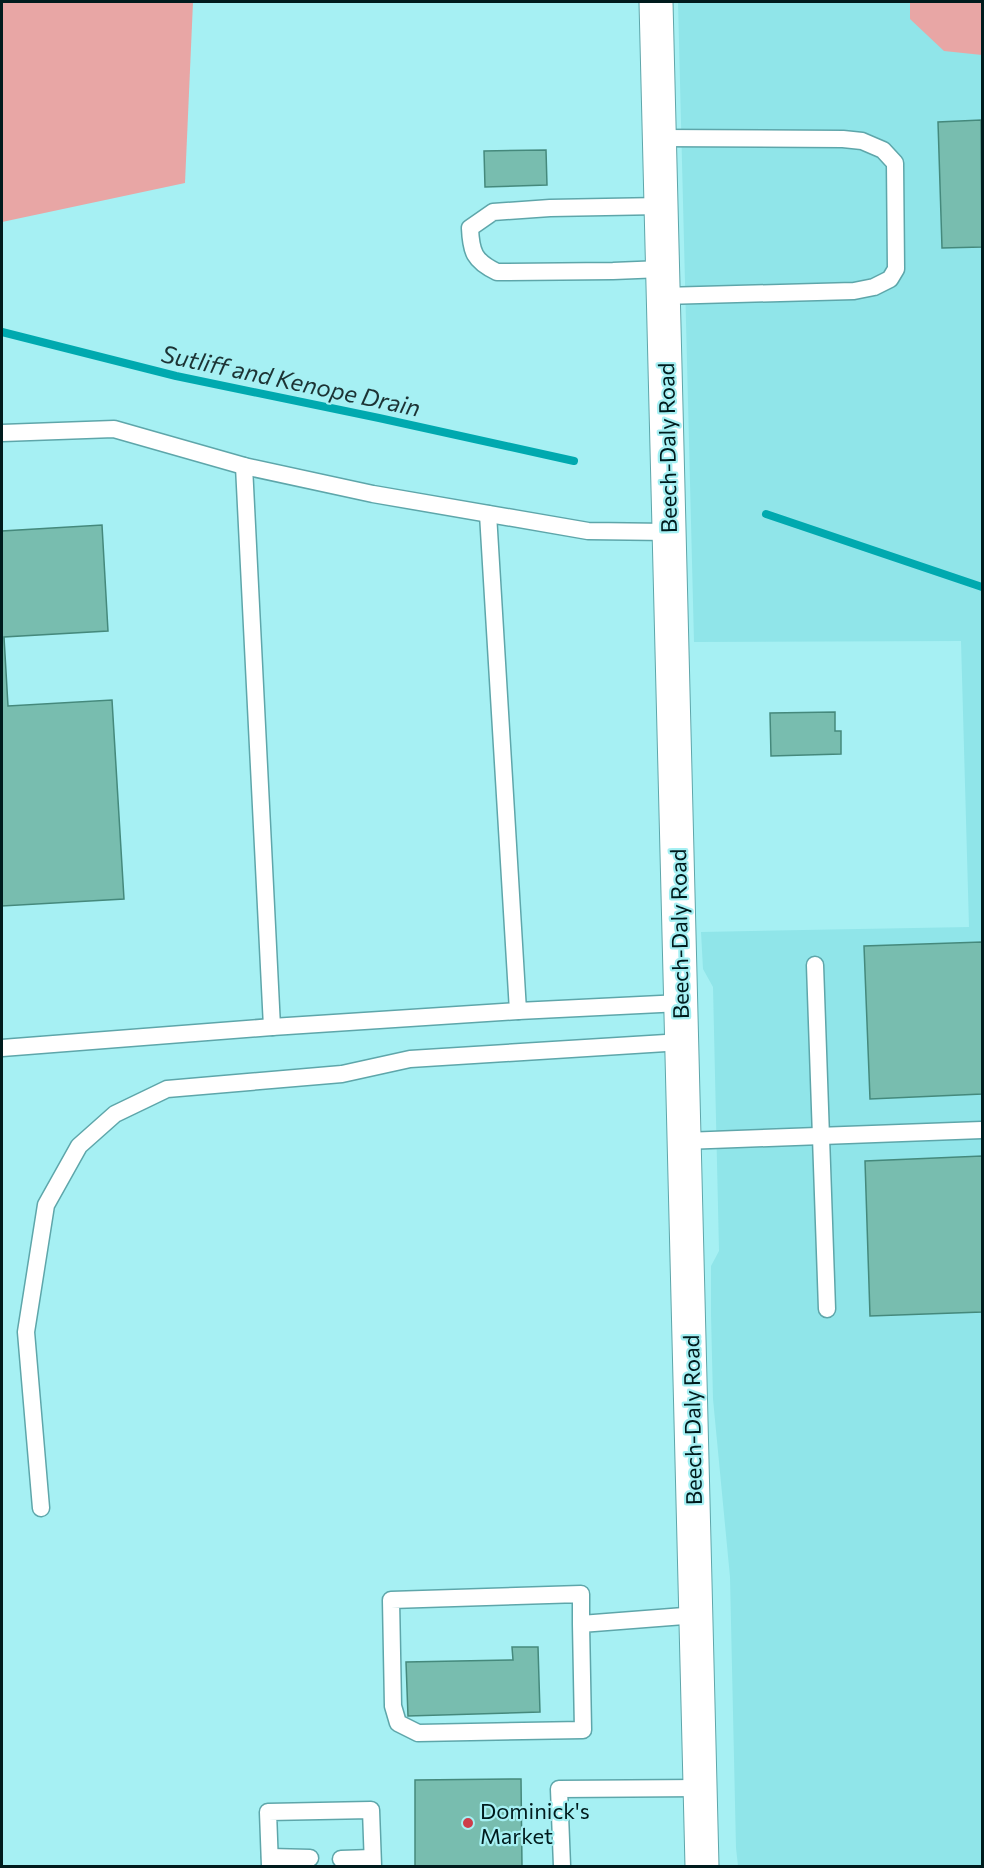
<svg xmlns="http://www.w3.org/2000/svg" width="984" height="1868" viewBox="0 0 984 1868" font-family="Commissioner,sans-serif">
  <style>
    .built { fill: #90e5e9 }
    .green { fill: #e8a6a5 }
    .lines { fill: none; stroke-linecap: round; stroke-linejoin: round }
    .stream { stroke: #00a9af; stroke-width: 8 }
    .building { fill: #78bdaf; stroke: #45897c; stroke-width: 1.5 }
    .lane-casing { stroke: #5ea6aa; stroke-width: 19 }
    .secondary-casing { stroke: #5ea6aa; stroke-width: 35 }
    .lane { stroke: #fff; stroke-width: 16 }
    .secondary { stroke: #fff; stroke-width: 33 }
    .poi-dot { fill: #cd3d4a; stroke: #a6f0f3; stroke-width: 2 }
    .labels { text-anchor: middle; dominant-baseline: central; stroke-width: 4.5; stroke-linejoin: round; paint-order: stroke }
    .street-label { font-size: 22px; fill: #001b1d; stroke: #a6f0f3 }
    .poi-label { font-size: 22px; fill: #001b1d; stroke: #a6f0f3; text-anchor: start }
    .water-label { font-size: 24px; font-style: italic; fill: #1c3334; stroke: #a6f0f3 }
  </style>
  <rect width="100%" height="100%" fill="#a6f0f3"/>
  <path class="built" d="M678,2H982V1866H738L736,1848L730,1577L713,1399L711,1315V1266L719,1251L713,987L703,969L701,932L969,927L961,641L694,642Z"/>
  <g class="green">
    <path d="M2,2H193L185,183L2,222Z"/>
    <path d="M910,2H982V55L944,51L910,19Z"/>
  </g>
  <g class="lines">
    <g class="stream">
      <path d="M2,332L176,376L379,418L574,461"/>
      <path d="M766,514L982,587"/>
    </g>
  </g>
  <g class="building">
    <path d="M981,120L982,247L942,248L938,122Z"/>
    <path d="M546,150L547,185L485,187L484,151Z"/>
    <path d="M102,525L108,631L4,637L8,706L112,700L124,899L2,906V531Z"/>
    <path d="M835,712V731H841V754L771,756L770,713Z"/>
    <path d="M982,942V1094L870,1099L864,946Z"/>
    <path d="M982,1156V1312L870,1316L865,1161Z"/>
    <path d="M512,1647H538L540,1712L408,1716L406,1662L513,1660Z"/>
    <path d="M521,1779L522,1866H415V1780Z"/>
  </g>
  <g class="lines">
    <defs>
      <g id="lane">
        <path d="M659,138L843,139L862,141L883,150L895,163L896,269L890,279L874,287L854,291L663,296"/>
        <path d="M661,206L550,208L493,212L470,228C471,252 474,261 497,272L613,271L662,269"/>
        <path d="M2,433L114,429L244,466L373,494L588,531L669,532"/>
        <path d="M244,466L272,1027L518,1011"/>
        <path d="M488,514L518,1011L681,1003"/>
        <path d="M815,965L827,1309"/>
        <path d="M2,1048L272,1027"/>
        <path d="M684,1141L982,1130"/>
        <path d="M41,1508L26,1332L46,1205L79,1146L115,1114L167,1089L342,1074L410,1059L682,1042"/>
        <path d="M581,1624V1594L391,1600L393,1706L398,1723L418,1733L583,1730L581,1624L697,1615"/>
        <path d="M270,1857L310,1858"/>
        <path d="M341,1859L372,1858"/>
        <path d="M270,1866L268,1812L371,1810L373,1866"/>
        <path d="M562,1866L559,1789L700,1788"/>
      </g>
      <path id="secondary" d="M656,2L702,1866"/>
    </defs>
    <use href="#lane" class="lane-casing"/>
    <use href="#secondary" class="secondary-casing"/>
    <use href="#lane" class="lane"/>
    <use href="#secondary" class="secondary"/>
  </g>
  <circle class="poi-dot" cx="468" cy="1823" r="6"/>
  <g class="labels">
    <g class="street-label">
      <text transform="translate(667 448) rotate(-91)">Beech-Daly Road</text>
      <text transform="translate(679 934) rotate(-91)">Beech-Daly Road</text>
      <text transform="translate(692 1420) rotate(-91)">Beech-Daly Road</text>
    </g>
    <g class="poi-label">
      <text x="480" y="1810">Dominick's<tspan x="480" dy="25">Market</tspan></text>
    </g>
    <g class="water-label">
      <text transform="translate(291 380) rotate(12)">Sutliff and Kenope Drain</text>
    </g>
  </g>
  <rect width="984" height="1868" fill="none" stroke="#001b1d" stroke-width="6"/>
</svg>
